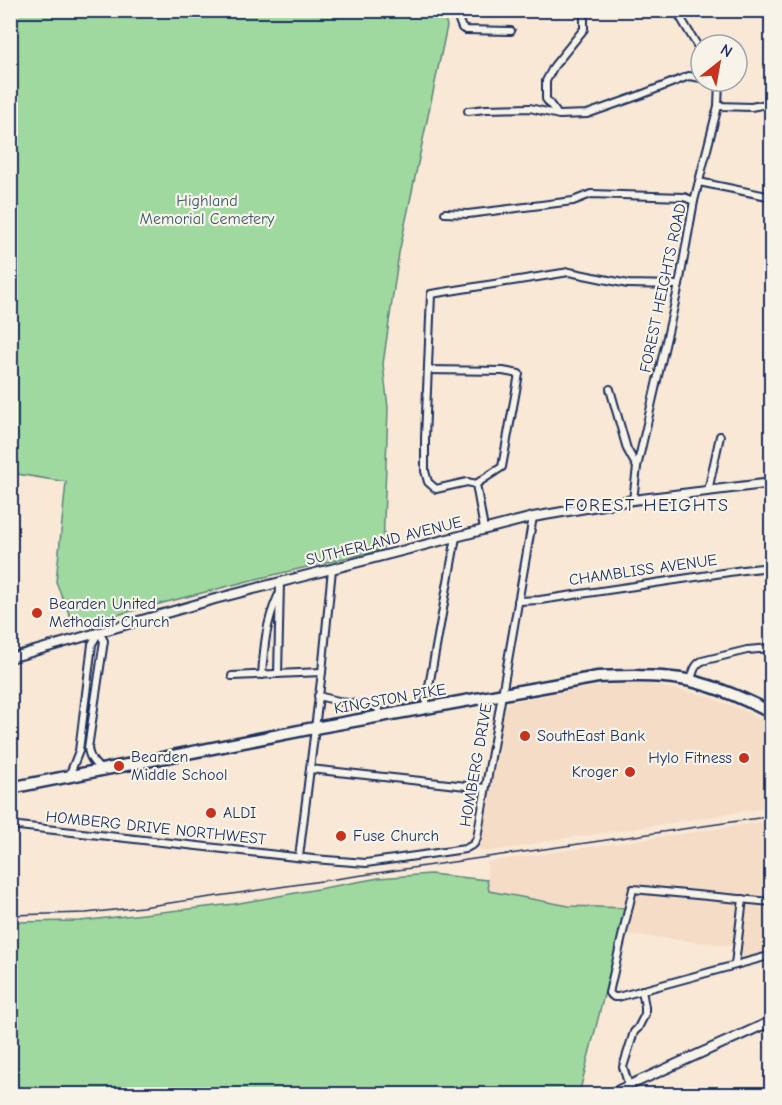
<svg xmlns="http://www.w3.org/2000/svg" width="782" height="1105" viewBox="0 0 782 1105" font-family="'Comic Neue',sans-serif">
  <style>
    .built { fill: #f5dcc6 }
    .green { fill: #9fd99f; stroke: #5d847e; stroke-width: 1.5 }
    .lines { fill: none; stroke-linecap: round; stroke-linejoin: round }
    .minor-casing { stroke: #1b2f5e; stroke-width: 10 }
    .tertiary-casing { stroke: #1b2f5e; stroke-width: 12 }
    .primary-casing { stroke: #1b2f5e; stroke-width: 15 }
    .minor { stroke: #f7f3e8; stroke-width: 6 }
    .tertiary { stroke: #f7f3e8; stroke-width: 8 }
    .primary { stroke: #f7f3e8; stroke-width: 10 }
    .rail { stroke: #1b2f5e; stroke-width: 1.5 }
    .poi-dot { fill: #c8321e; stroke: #f7f3e8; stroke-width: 2 }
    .labels { text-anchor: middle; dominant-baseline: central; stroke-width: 4.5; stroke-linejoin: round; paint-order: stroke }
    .park-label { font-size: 16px; fill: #3c5a6e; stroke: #f7f3e8 }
    .street-label { font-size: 16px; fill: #1b2f5e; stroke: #f7f3e8 }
    .poi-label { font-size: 16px; fill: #1b2f5e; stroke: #f7f3e8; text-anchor: start }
    .neighbourhood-label { font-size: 18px; letter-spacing: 1.5px; fill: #1b2f5e; stroke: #f7f3e8 }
  </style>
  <rect width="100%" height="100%" fill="#f8e8d5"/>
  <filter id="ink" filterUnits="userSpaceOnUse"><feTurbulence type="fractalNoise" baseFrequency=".0167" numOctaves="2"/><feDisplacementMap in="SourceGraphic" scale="12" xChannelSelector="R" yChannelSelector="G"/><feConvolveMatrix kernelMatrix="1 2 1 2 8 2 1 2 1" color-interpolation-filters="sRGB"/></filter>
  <g filter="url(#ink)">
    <g class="built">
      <path d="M623,684L654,685L704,695L743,710L771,725V807L626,830L550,840L526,846L483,852L480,850L479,847L477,845L480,839L491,779L495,771L505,707L509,702L593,687Z"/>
      <path d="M771,821V953L746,959H740L739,958L734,946L627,934L620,932L625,908L569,906L488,891L487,862Z"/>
    </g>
    <g class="green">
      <path d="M10,11H443L447,26L399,253L383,364L388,408L383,549L248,581L74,626L56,582L66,482L11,473Z"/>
      <path d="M430,874L487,880L489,891L569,906L626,908L579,1094H97L96,1093L11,1094V922L80,921L234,904L379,878Z"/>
    </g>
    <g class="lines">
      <defs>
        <g id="minor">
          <path d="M455,10L462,28L466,30L511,31"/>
          <path d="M676,10L701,52"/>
          <path d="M718,106L751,107L772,103"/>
          <path d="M468,111L486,109L530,108L559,115L587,114L638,96L689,76L701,78"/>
          <path d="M556,112L546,99V81L554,66L584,29V10"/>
          <path d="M699,182L772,197"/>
          <path d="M445,213L468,214L573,201L591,194L684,197L694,201"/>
          <path d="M428,370L503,371L519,374L502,467L476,484"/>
          <path d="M610,389L627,449L637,467"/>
          <path d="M476,484L467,482L436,489L428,482L425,471V438L431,294L569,272L628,284L679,285"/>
          <path d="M476,484L484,529"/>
          <path d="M708,491L720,436"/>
          <path d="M633,500L637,467L679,285L694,201L718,106L719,81"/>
          <path d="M518,601L540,600L743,570L772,567"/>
          <path d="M278,674L280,582"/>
          <path d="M262,675C264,647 266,622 278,596"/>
          <path d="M232,676L322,672"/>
          <path d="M691,681C693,673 694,665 702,661L747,650L772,648"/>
          <path d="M318,696L347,703L374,706L378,708L380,716"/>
          <path d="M425,708L456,537"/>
          <path d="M310,769L485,788"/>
          <path d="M69,776L79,751L92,644L99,632L104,641L88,748C89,758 94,763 101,770"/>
          <path d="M10,825L313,859L366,863L465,849L474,844L477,838L533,517"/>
          <path d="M299,857L322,672L332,569"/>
          <path d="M772,902L633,889L609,993L614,997H618L772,955"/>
          <path d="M735,964L743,899"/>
          <path d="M629,1086L623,1067L634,1032L638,1028L645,1014V1007L642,990"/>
        </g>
        <g id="tertiary">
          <path d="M10,658L215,599L533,517L633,500L772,483"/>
          <path d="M610,1094L772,1021"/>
        </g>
        <path id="primary" d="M10,788L309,729L598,677C626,676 654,675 681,679C711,684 745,699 772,713"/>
      </defs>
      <use href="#minor" class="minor-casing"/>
      <use href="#tertiary" class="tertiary-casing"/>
      <use href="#primary" class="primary-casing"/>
      <use href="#minor" class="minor"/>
      <use href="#tertiary" class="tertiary"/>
      <use href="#primary" class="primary"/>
      <path class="rail" d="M10,915L86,913L142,907L772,816"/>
    </g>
  </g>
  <g class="poi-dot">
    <circle cx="37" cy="613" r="6"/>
    <circle cx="525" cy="736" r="6"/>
    <circle cx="744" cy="758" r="6"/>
    <circle cx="119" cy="766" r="6"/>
    <circle cx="630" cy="772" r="6"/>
    <circle cx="211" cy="813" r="6"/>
    <circle cx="341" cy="836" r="6"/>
  </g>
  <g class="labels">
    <g class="park-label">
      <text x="207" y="201">Highland<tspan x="207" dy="18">Memorial Cemetery</tspan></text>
    </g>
    <g class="street-label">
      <text transform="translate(663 288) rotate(-78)">FOREST HEIGHTS ROAD</text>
      <text transform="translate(384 541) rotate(-14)">SUTHERLAND AVENUE</text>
      <text transform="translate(643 570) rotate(-8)">CHAMBLISS AVENUE</text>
      <text transform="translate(390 699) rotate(-10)">KINGSTON PIKE</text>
      <text transform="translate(476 765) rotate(-80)">HOMBERG DRIVE</text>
      <text transform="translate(156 828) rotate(6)">HOMBERG DRIVE NORTHWEST</text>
    </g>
    <g class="poi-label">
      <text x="49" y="604">Bearden United<tspan x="49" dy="18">Methodist Church</tspan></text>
      <text x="537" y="736">SouthEast Bank</text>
      <text x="131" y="757">Bearden<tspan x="131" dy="18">Middle School</tspan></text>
      <text x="732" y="758" text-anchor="end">Hylo Fitness</text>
      <text x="618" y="772" text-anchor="end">Kroger</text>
      <text x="223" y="813">ALDI</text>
      <text x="353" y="836">Fuse Church</text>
    </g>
    <g class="neighbourhood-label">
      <text x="647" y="505">FOREST HEIGHTS</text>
    </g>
  </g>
  <rect width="782" height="1105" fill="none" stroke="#f7f3e8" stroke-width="36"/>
  <rect x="18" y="18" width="746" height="1069" fill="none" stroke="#1b2f5e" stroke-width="2" filter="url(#ink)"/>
  <g transform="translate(719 63) rotate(31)"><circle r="28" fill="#f7f3e8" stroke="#9fa5b1" stroke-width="1.5"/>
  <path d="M0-4.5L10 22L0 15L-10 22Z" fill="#c8321e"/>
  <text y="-9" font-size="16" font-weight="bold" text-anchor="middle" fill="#1b2f5e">N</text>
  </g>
</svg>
